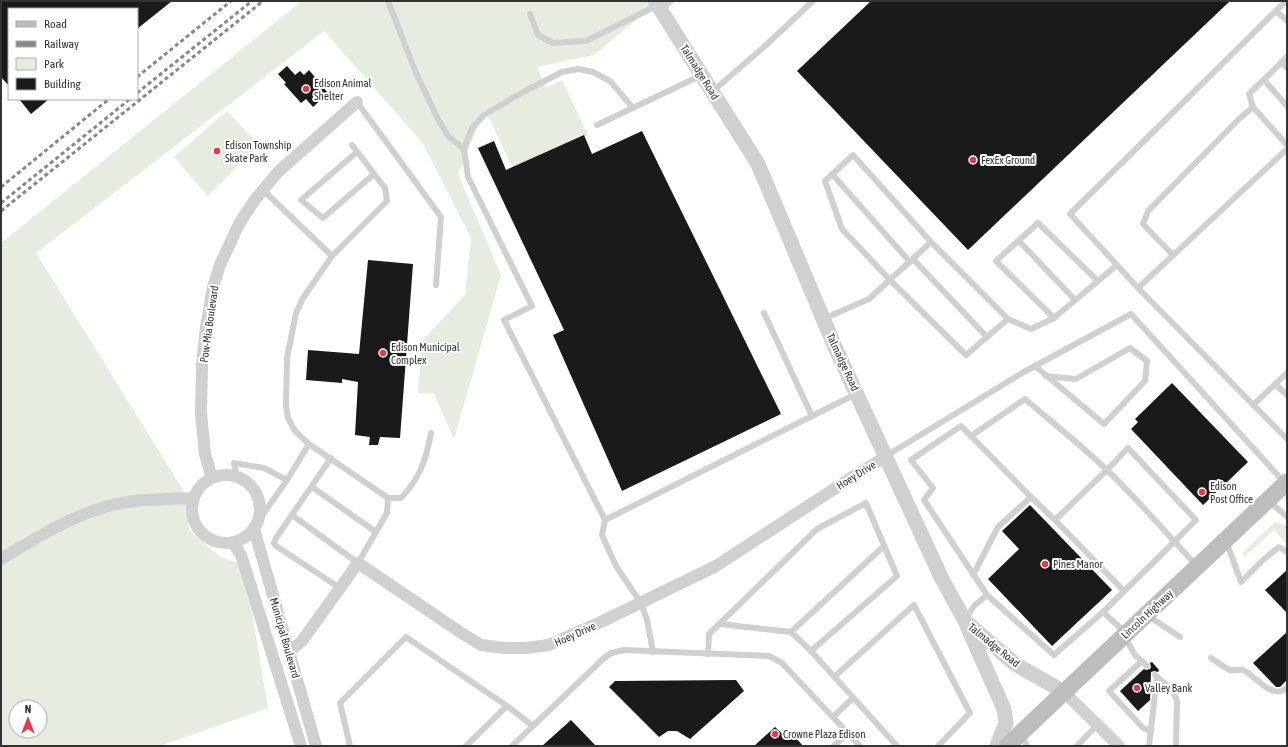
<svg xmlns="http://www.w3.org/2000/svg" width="1288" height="747" viewBox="0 0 1288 747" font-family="'Asap Condensed',sans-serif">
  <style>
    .green { fill: #e6ecdf; fill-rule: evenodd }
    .building { fill: #1a1a1a }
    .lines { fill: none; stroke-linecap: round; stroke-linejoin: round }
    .service { stroke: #d0d0d0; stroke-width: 6 }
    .minor { stroke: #d0d0d0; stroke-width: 12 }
    .tertiary { stroke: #d0d0d0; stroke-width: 15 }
    .secondary { stroke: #bdbdbd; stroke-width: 17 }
    .rail { stroke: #888; stroke-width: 3; stroke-dasharray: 4 3; stroke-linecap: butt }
    .poi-dot { fill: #e63946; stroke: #fff; stroke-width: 1.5 }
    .labels { text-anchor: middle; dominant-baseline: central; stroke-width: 4; stroke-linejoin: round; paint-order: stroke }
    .street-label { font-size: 11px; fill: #333; stroke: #fff }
    .poi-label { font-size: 11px; fill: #333; stroke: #fff; text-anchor: start }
  </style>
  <rect width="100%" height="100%" fill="#fff"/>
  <g class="green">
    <path d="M302,1H659L594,55L537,67L546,88L562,80L588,135L513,169L485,109L458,174L501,275L454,439L434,394L418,393L422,341L465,295L471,238L422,142L324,31L36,253L188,498L189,530L220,557L244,565L268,708L160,746H1V243ZM16,707H40V731H16Z"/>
    <path d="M227,111L259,145L208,196L174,157Z"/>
    <path d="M1275,522L1287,526V544L1274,530L1244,557L1242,553Z"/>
  </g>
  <g class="building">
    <path d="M1,1H172L137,29V9H9V86L1,77Z"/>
    <path d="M871,1H1230L968,250L797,71Z"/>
    <path d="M287,66L295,75L300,71L304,75L309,70L328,93L313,107L306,99L301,103L284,84L286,83L278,74Z"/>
    <path d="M19,99H49L31,114Z"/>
    <path d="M642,131L781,414L622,491L553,335L564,330L478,148L494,141L506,170L584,135L592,154Z"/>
    <path d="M368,260L413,264L400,438L380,437L378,445H369L370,437L355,435L358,382L342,379V383L306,380L308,350L359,354Z"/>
    <path d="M1172,383L1248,462L1203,505L1131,429L1138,422L1135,419Z"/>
    <path d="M1030,505L1112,590L1052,646L988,579L1019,549L1002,531Z"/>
    <path d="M1287,570V613L1265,590Z"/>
    <path d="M1287,632V680L1280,687H1276L1253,663Z"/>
    <path d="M1152,662L1159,670L1158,672L1154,671L1151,672L1150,700L1138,711L1120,691L1144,669L1146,670L1150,669L1151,667L1150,663Z"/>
    <path d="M736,680L744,691L690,739L677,731H668L659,737L609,687L615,681Z"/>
    <path d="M571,720L596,746H542Z"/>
    <path d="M775,727L786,737L791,732L803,746H754Z"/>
  </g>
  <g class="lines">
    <g class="service">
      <path d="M388,1L416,73L438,119L448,136L464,149"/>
      <path d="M661,10L671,1"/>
      <path d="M1276,11L1287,21"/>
      <path d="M530,14L538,35L553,43L586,41L658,5"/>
      <path d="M1281,62L1287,68"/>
      <path d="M1264,80L1287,106"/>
      <path d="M713,91L765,46L813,1"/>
      <path d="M357,102L441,217L436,285"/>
      <path d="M1253,107L1249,94L1287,57"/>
      <path d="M633,108L610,81L593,72L579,69L562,72L523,92L484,115L472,128L464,149L468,177L532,306L504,320L605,520L856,394"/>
      <path d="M597,125L702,75"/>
      <path d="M1287,149L1138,288L1287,439"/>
      <path d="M357,152L301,200L323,218L374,174"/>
      <path d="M832,174L910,262"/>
      <path d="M263,190L332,256"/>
      <path d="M1019,241L1075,300"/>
      <path d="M1173,255L1143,224L1148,211L1239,119L1253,107L1287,145"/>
      <path d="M913,259L987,337"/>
      <path d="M1117,265L1070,214L1286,1"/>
      <path d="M764,313L812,416"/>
      <path d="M1054,318L996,261L1038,223L1098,281"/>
      <path d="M823,319L869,299L931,242"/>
      <path d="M1008,319L966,355L890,280L842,229L825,181L853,155L931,242L1008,319L1031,329L1054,318L1117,265L1138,288"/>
      <path d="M1035,366L1104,424L1145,381L1147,361L1130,348L1076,379L1046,376"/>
      <path d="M1275,384L1287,395"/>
      <path d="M1253,405L1287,373"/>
      <path d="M886,456L1022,373L1131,314L1284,482"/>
      <path d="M331,458L276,538L274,543L276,546L340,588"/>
      <path d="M237,476L234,463L264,468L287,480"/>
      <path d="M312,487L376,532"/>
      <path d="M388,498H401C420,478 426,460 431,433"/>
      <path d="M1269,501L1287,517"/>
      <path d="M292,515L358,563L387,513L388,498L309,444"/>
      <path d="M259,520L287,480L309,444L295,431L288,418L286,405L287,358L296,313L303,298L332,256L387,201L385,188L352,145"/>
      <path d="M605,520L602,535L616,566L641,603L647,620L653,652"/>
      <path d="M1055,520L1124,591"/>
      <path d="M1226,541L1241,582L1263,560L1279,547L1287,552"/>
      <path d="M973,575L998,527L1031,497"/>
      <path d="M987,595L1054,655L1103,612L1170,546L1196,520L1128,448L1107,470L1055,520L1031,497L971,436L1025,399C1053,423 1082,446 1108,471C1139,501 1167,534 1196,565"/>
      <path d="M1103,612L1125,632"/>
      <path d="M1147,615L1180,637"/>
      <path d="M965,620L974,606L987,595L924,500L933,488L911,460L961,426L971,436"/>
      <path d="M720,624L791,632L811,651L897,746"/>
      <path d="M791,632L884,546"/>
      <path d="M1125,637L1135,655L1147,666"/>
      <path d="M708,654L709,634L817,529L866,503L897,576L811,651"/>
      <path d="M1211,658C1217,662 1224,667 1230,670C1234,671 1239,669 1243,670C1255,675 1272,701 1287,688"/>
      <path d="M1142,661L1109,691L1143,728L1151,731"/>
      <path d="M1155,675L1172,690L1177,701L1176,746"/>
      <path d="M834,677L914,605L970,713L938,746"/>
      <path d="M833,717L853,698"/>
      <path d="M1022,735L1027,746"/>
      <path d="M350,746L340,703L406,637L507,706"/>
      <path d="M466,746L507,706L533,726"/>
      <path d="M512,746L603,659L611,653L624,650L769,656L782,663L860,746"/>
      <path d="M834,746L848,733"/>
      <path d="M1077,746L1097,725"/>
      <path d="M1149,746L1157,677"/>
    </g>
    <g class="minor">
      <circle cx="226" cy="509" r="34"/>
      <path d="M212,478L205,454L201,413L202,365L206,327L213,287L220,265L239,224L254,201L263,190L278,172L357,102"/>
      <path d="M254,529L316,746"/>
      <path d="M233,543L241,555L301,746"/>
      <path d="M1,559C43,534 86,506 135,501C154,499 174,499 194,498"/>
      <path d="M289,652L302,641L358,563L460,632L481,645L505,648H526L549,645L601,622L716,566L854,476L885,457"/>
      <path d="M1064,692L1119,746"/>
    </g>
    <g class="tertiary">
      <path d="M655,1L758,164L835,347L941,577L965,621L1015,664L1064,692"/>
      <path d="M967,626L1004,709L1006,723L997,746"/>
    </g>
    <path class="secondary" d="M1007,746L1287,482"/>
    <g class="rail">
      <path d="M137,77L231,1"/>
      <path d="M137,93L252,1"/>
      <path d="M1,187L109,99"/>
      <path d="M1,203L130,99"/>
      <path d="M1,211L263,1"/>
    </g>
  </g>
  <g class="poi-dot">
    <circle cx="306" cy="89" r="4"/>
    <circle cx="217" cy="151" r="4"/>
    <circle cx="973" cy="160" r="4"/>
    <circle cx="383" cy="353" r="4"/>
    <circle cx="1202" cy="492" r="4"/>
    <circle cx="1045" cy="564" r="4"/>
    <circle cx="1137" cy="688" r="4"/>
    <circle cx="775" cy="734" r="4"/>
  </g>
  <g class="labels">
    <g class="street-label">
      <text transform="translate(700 72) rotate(58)">Talmadge Road</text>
      <text transform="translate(209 324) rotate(-82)">Pow-Mia Boulevard</text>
      <text transform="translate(843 362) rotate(65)">Talmadge Road</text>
      <text transform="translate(856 475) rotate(-32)">Hoey Drive</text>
      <text transform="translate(1147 614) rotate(-43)">Lincoln Highway</text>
      <text transform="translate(575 634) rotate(-24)">Hoey Drive</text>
      <text transform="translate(285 638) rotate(74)">Municipal Boulevard</text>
      <text transform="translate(994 645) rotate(39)">Talmadge Road</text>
    </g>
    <g class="poi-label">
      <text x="314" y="83">Edison Animal<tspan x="314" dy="13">Shelter</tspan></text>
      <text x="225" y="145">Edison Township<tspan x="225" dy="13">Skate Park</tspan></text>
      <text x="981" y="160">FexEx Ground</text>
      <text x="391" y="347">Edison Municipal<tspan x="391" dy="13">Complex</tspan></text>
      <text x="1210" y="486">Edison<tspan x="1210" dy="13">Post Office</tspan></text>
      <text x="1053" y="564">Pines Manor</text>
      <text x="1145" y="688">Valley Bank</text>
      <text x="783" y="734">Crowne Plaza Edison</text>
    </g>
  </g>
  <rect width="1288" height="747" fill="none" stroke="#333333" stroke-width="4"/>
  <rect x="8" y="8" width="130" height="92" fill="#ffffff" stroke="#adadad"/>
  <rect x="16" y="21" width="20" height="6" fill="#bdbdbd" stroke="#adadad"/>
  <text x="44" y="28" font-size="12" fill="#333333">Road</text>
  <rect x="16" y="41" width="20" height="6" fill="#888888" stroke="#adadad"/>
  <text x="44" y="48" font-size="12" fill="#333333">Railway</text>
  <rect x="16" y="58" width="20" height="12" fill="#e6ecdf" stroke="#adadad"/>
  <text x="44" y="68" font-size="12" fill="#333333">Park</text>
  <rect x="16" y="78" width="20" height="12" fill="#1a1a1a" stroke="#adadad"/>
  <text x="44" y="88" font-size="12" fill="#333333">Building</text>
  <g transform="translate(28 719)"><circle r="19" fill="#ffffff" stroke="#adadad"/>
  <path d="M0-3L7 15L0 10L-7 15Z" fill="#e63946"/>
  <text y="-6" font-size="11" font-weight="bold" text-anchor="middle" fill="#333333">N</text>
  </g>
</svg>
